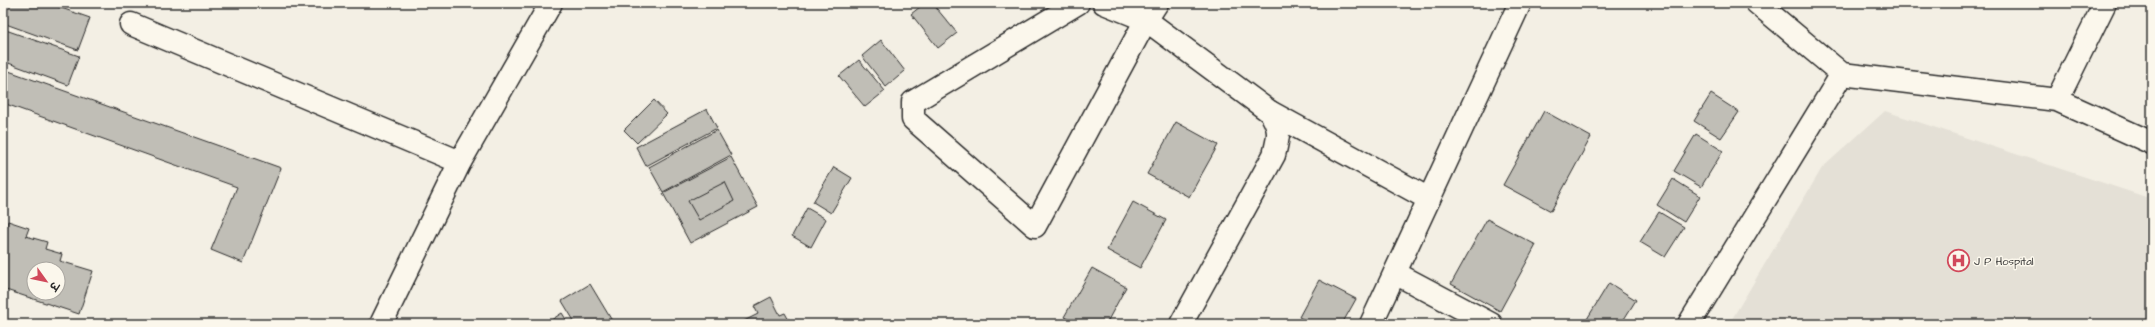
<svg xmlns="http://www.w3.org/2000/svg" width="2155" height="327" viewBox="0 0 2155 327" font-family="'Architects Daughter','Playpen Sans Deva',sans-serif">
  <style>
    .built { fill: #e4e0d6 }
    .building { fill: #c0beb6; stroke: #2b2b2b; fill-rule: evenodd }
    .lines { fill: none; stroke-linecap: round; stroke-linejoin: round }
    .minor-casing { stroke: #2b2b2b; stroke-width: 25 }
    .minor { stroke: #fbf7ec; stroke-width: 22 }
    .labels { text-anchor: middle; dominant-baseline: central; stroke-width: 3; stroke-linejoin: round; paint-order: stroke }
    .poi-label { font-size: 11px; fill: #2b2b2b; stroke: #fbf7ec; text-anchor: start }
  </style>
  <rect width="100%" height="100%" fill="#f3efe4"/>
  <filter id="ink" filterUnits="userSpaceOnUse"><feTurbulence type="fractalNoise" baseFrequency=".025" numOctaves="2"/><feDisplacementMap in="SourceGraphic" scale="8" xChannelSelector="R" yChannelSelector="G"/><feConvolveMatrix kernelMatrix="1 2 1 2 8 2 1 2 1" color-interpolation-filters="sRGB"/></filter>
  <g filter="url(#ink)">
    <path class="built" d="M1885,111L2152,199V324H1729L1822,168Z"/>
    <g class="building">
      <path d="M3,3H47L90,18L78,50L3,23Z"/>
      <path d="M925,3H932L957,33L938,48L911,14Z"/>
      <path d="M3,29L79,56L68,85L3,61Z"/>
      <path d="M881,40L905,71L886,87L862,56Z"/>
      <path d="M859,60L885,91L865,107L839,76Z"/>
      <path d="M3,69L281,168L243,263L211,250L237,187L3,103Z"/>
      <path d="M1711,94L1739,112L1721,138L1694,121Z"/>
      <path d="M654,100L667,114L637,143L624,130Z"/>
      <path d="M707,109L717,128L646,166L636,147Z"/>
      <path d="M1544,111L1591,137L1551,211L1503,185Z"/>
      <path d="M1176,122L1218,145L1189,197L1147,174Z"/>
      <path d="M717,130L731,155L663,192L649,167Z"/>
      <path d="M1696,134L1723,151L1701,187L1674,171Z"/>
      <path d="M731,157L758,207L690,243L663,193Z"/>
      <path d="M834,167L852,178L831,213L813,202Z"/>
      <path d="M1673,179L1700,196L1684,222L1657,205Z"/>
      <path d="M725,182L734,201L699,220L688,201Z"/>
      <path d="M1133,202L1166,220L1140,268L1107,250Z"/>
      <path d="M807,208L826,219L811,247L792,236Z"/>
      <path d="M1659,212L1684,227L1665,257L1640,242Z"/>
      <path d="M1487,219L1536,245L1500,311L1451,284Z"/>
      <path d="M8,221L29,228L26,236L47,242L45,249L62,254L60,261L93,271L79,314L3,289V228L6,229ZM34,269H58V293H34Z"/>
      <path d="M1092,268L1126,287L1106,324H1077L1064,317Z"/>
      <path d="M1319,280L1356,299L1342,324H1312L1299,317Z"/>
      <path d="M1609,283L1636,300L1621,324H1584Z"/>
      <path d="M590,284L614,324H576L562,301Z"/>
      <path d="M771,297L780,315L785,313L791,324H746L744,321L758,314L754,306Z"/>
      <path d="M562,313L569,324H545Z"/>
    </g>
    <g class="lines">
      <defs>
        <g id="minor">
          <path d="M1078,3L913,102V119L1035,226L1146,20L1157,3"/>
          <path d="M1104,3L1146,20L1270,112L1429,199"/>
          <path d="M1757,3L1842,74L2057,100L2152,143"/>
          <path d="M131,24L460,162"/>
          <path d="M2057,100L2105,3"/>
          <path d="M1395,273L1491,324"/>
          <path d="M381,324L460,162L551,3"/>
          <path d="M1181,324L1274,155C1279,136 1281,129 1270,112"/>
          <path d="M1371,324L1520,3"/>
          <path d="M1689,324L1842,74"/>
        </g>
      </defs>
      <use href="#minor" class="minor-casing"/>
      <use href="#minor" class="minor"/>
    </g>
  </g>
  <defs>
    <symbol id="hospital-ring" viewBox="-11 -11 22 22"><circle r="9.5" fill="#fbf7ec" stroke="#d1495b" stroke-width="1.5"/><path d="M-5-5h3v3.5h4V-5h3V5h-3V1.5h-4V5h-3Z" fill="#d1495b"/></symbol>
  </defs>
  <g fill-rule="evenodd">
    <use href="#hospital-ring" x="1946" y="248" width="25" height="25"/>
  </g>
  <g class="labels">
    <g class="poi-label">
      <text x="1974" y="261">J P Hospital</text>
    </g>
  </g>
  <rect width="2155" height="327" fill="none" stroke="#fbf7ec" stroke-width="16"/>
  <rect x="8" y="8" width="2139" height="311" fill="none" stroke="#2b2b2b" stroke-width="1.5" filter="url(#ink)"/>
  <g transform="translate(46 281) rotate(123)"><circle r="19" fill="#fbf7ec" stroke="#a8a59f"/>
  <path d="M0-3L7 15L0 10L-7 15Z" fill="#d1495b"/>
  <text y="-6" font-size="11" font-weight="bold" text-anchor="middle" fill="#2b2b2b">उ</text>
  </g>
</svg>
